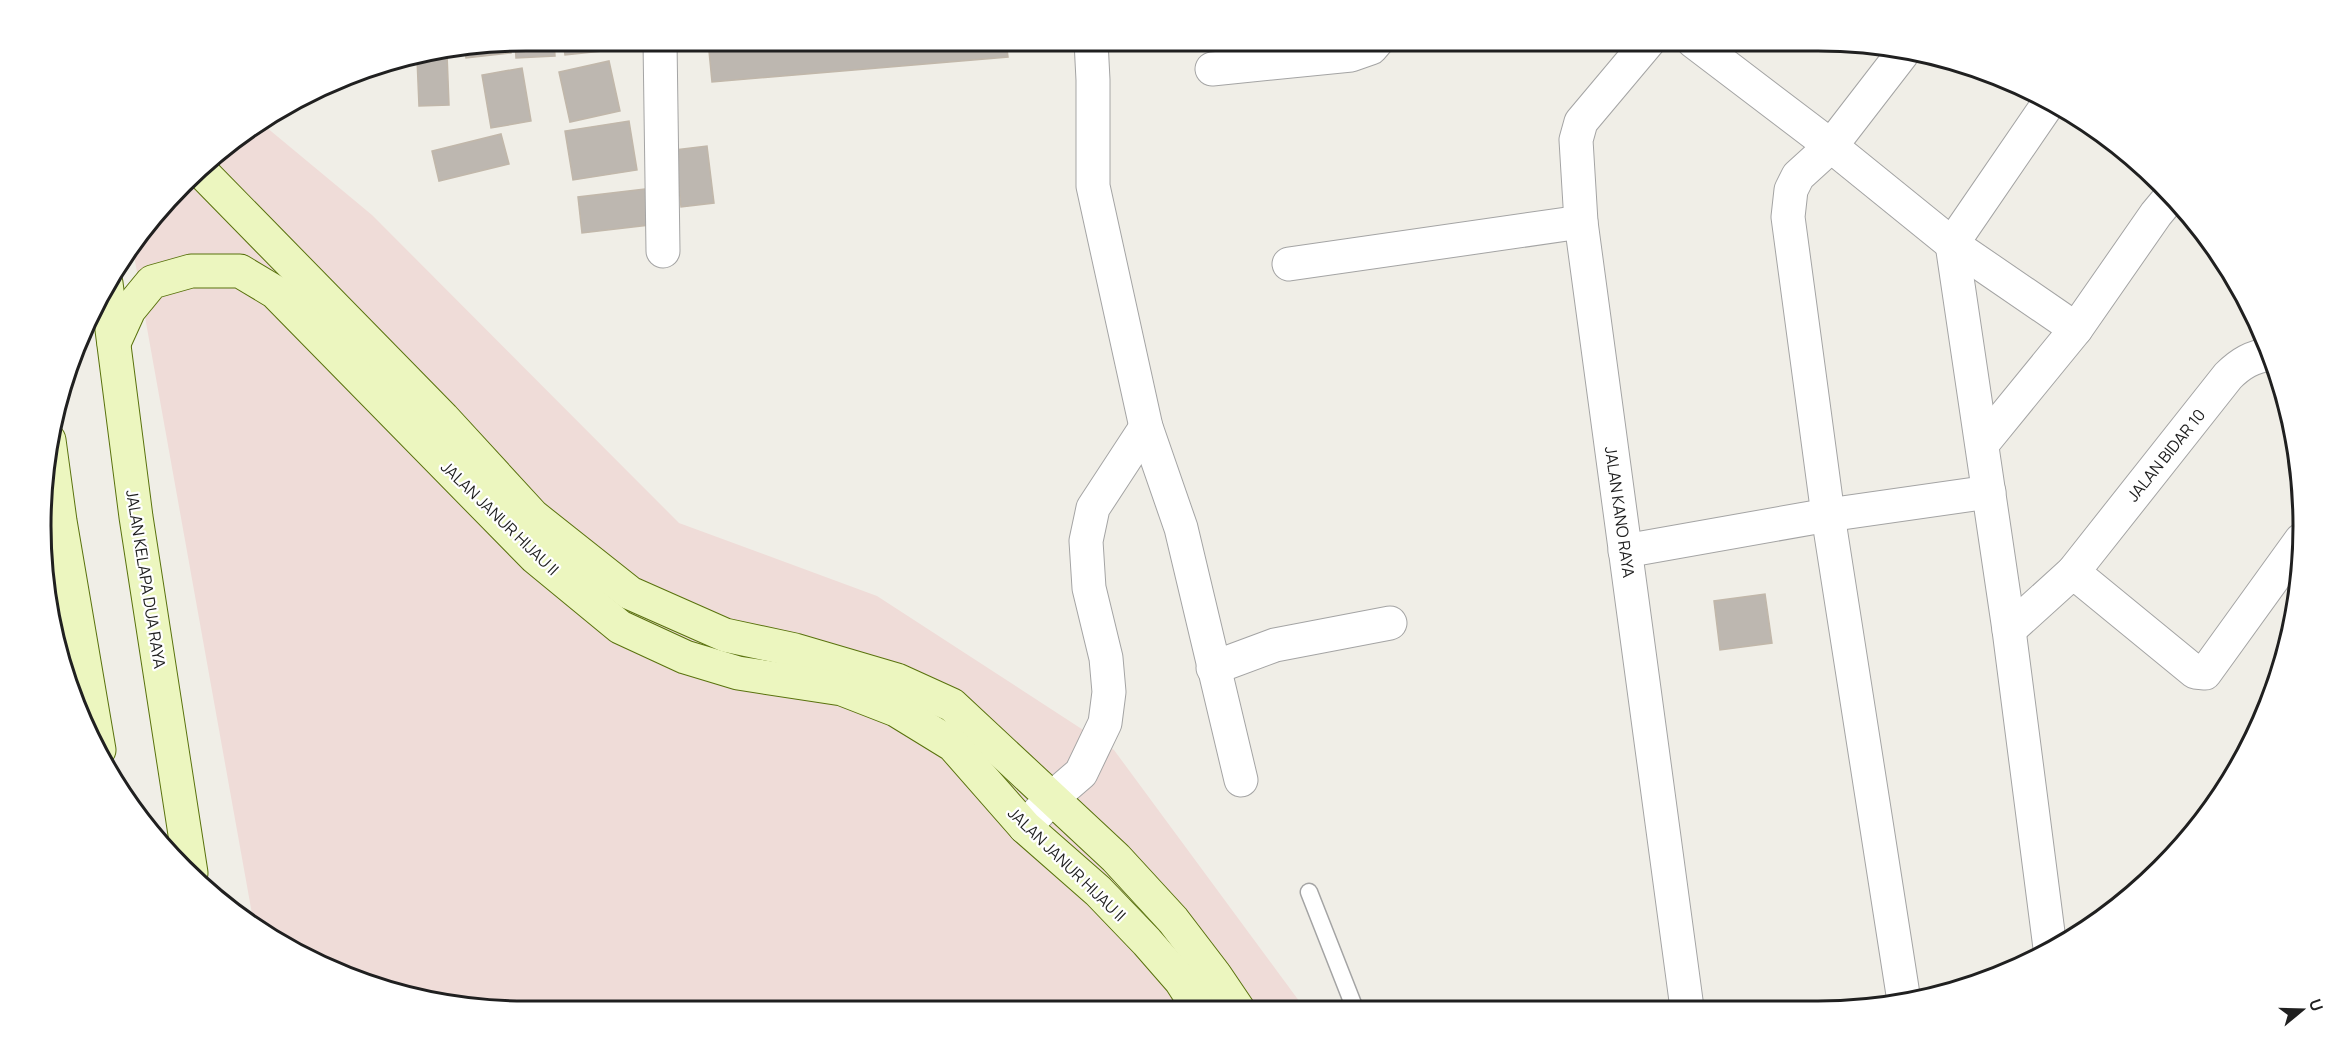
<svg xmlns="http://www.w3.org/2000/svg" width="2344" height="1052" viewBox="0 0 2344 1052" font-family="Manrope,sans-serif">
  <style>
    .commercial { fill: #efdcd8 }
    .building { fill: #bdb7b0; stroke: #c1b7aa; stroke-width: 1.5 }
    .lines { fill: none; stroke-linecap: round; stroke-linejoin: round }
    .lane-casing { stroke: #a4a4a4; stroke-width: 19 }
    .street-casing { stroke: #a4a4a4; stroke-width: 35 }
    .secondary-casing { stroke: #59720d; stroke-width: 35 }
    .lane { stroke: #fff; stroke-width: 16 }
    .street { stroke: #fff; stroke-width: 33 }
    .secondary { stroke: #ecf6bf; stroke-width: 33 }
    .labels { text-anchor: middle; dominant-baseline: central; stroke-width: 4.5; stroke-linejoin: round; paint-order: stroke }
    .street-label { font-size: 16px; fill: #202020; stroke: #fff }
    .rim { fill: none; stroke: #202020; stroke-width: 3 }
  </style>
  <rect width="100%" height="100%" fill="#f0eee7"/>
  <path class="commercial" d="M260,122L372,215L679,523L877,596L1114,750L1305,1009L526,1011L370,986L284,947L254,925L133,250L206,161Z"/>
  <g class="building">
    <path d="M526,40L554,41L555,56L516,58L515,42Z"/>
    <path d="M563,41H620L621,49L565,55Z"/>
    <path d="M792,41H1006L1008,57L712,82L709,51L792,44Z"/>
    <path d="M510,43L511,53L466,58L465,51Z"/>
    <path d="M447,54L449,105L419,106L417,58Z"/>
    <path d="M609,61L620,111L570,122L559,72Z"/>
    <path d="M522,68L531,121L491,128L482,75Z"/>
    <path d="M629,121L637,170L573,180L565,131Z"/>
    <path d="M501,134L509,164L439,181L432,151Z"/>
    <path d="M707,146L714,203L681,207L675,150Z"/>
    <path d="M653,188L658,224L582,233L578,197Z"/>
    <path d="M1765,594L1772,643L1720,650L1714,601Z"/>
  </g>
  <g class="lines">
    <defs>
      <path id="lane" d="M1309,892L1355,1009"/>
      <g id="street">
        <path d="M660,41L663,251"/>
        <path d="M1091,41L1093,80V186L1146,427L1181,528L1241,780"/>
        <path d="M1649,41L1581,122L1576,140L1581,222L1687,1008"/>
        <path d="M1693,41L1831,146L1952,244L2076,329"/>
        <path d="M1902,54L1831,146L1798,176L1791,190L1788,217L1828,515L1904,1001"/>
        <path d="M1212,69L1351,55L1371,48L1377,41"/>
        <path d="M1289,264L1581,222"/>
        <path d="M1983,443L2076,329L2156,214L2166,202L2173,198"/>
        <path d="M1625,551L1828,515L1989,492"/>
        <path d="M2073,572L2228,376C2241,363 2252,357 2270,354"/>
        <path d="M2009,630L2073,572L2195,672L2205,673L2301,540"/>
        <path d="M1213,668L1275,645L1390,623"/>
        <path d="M1025,827L1052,798L1081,773L1105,723L1109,692L1106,658L1089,588L1086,541L1093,508L1146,427"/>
        <path d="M2050,948L2009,630L1952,244L2050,101"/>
      </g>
      <g id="secondary">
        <path d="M199,169L443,418L533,516L630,593L725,635L795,650L897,680L952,705L1116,858L1173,920L1215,975L1238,1009"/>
        <path d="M106,283L136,517L191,873"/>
        <path d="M114,343L129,310L152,282L191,271H240L275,292L535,557L620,627L685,657L738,673L842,689L896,710L953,745L1025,827L1098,891L1147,942L1181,981L1199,1009"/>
        <path d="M49,440L60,521L99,750"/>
      </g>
    </defs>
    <use href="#lane" class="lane-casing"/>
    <use href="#street" class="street-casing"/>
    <use href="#secondary" class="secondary-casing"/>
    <use href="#lane" class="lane"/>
    <use href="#street" class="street"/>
    <use href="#secondary" class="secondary"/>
  </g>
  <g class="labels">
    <g class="street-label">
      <text transform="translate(2166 455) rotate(-51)">JALAN BIDAR 10</text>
      <text transform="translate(1620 512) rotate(82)">JALAN KANO RAYA</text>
      <text transform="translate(500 518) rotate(44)">JALAN JANUR HIJAU II</text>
      <text transform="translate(146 579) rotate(81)">JALAN KELAPA DUA RAYA</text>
      <text transform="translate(1067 864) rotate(44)">JALAN JANUR HIJAU II</text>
    </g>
  </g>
  <path d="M0 0H2344V1052H0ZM526 51H1818A475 475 0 0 1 2293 526V526A475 475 0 0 1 1818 1001H526A475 475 0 0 1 51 526V526A475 475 0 0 1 526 51Z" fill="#fff" fill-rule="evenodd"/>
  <path class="rim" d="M526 51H1818A475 475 0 0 1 2293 526V526A475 475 0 0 1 1818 1001H526A475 475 0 0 1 51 526V526A475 475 0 0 1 526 51Z"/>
  <g transform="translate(2302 1010) rotate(71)" stroke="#ffffff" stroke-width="4.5" paint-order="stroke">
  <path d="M0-4.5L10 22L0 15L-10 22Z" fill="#202020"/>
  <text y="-9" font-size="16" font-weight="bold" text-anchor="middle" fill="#202020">U</text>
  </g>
</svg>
